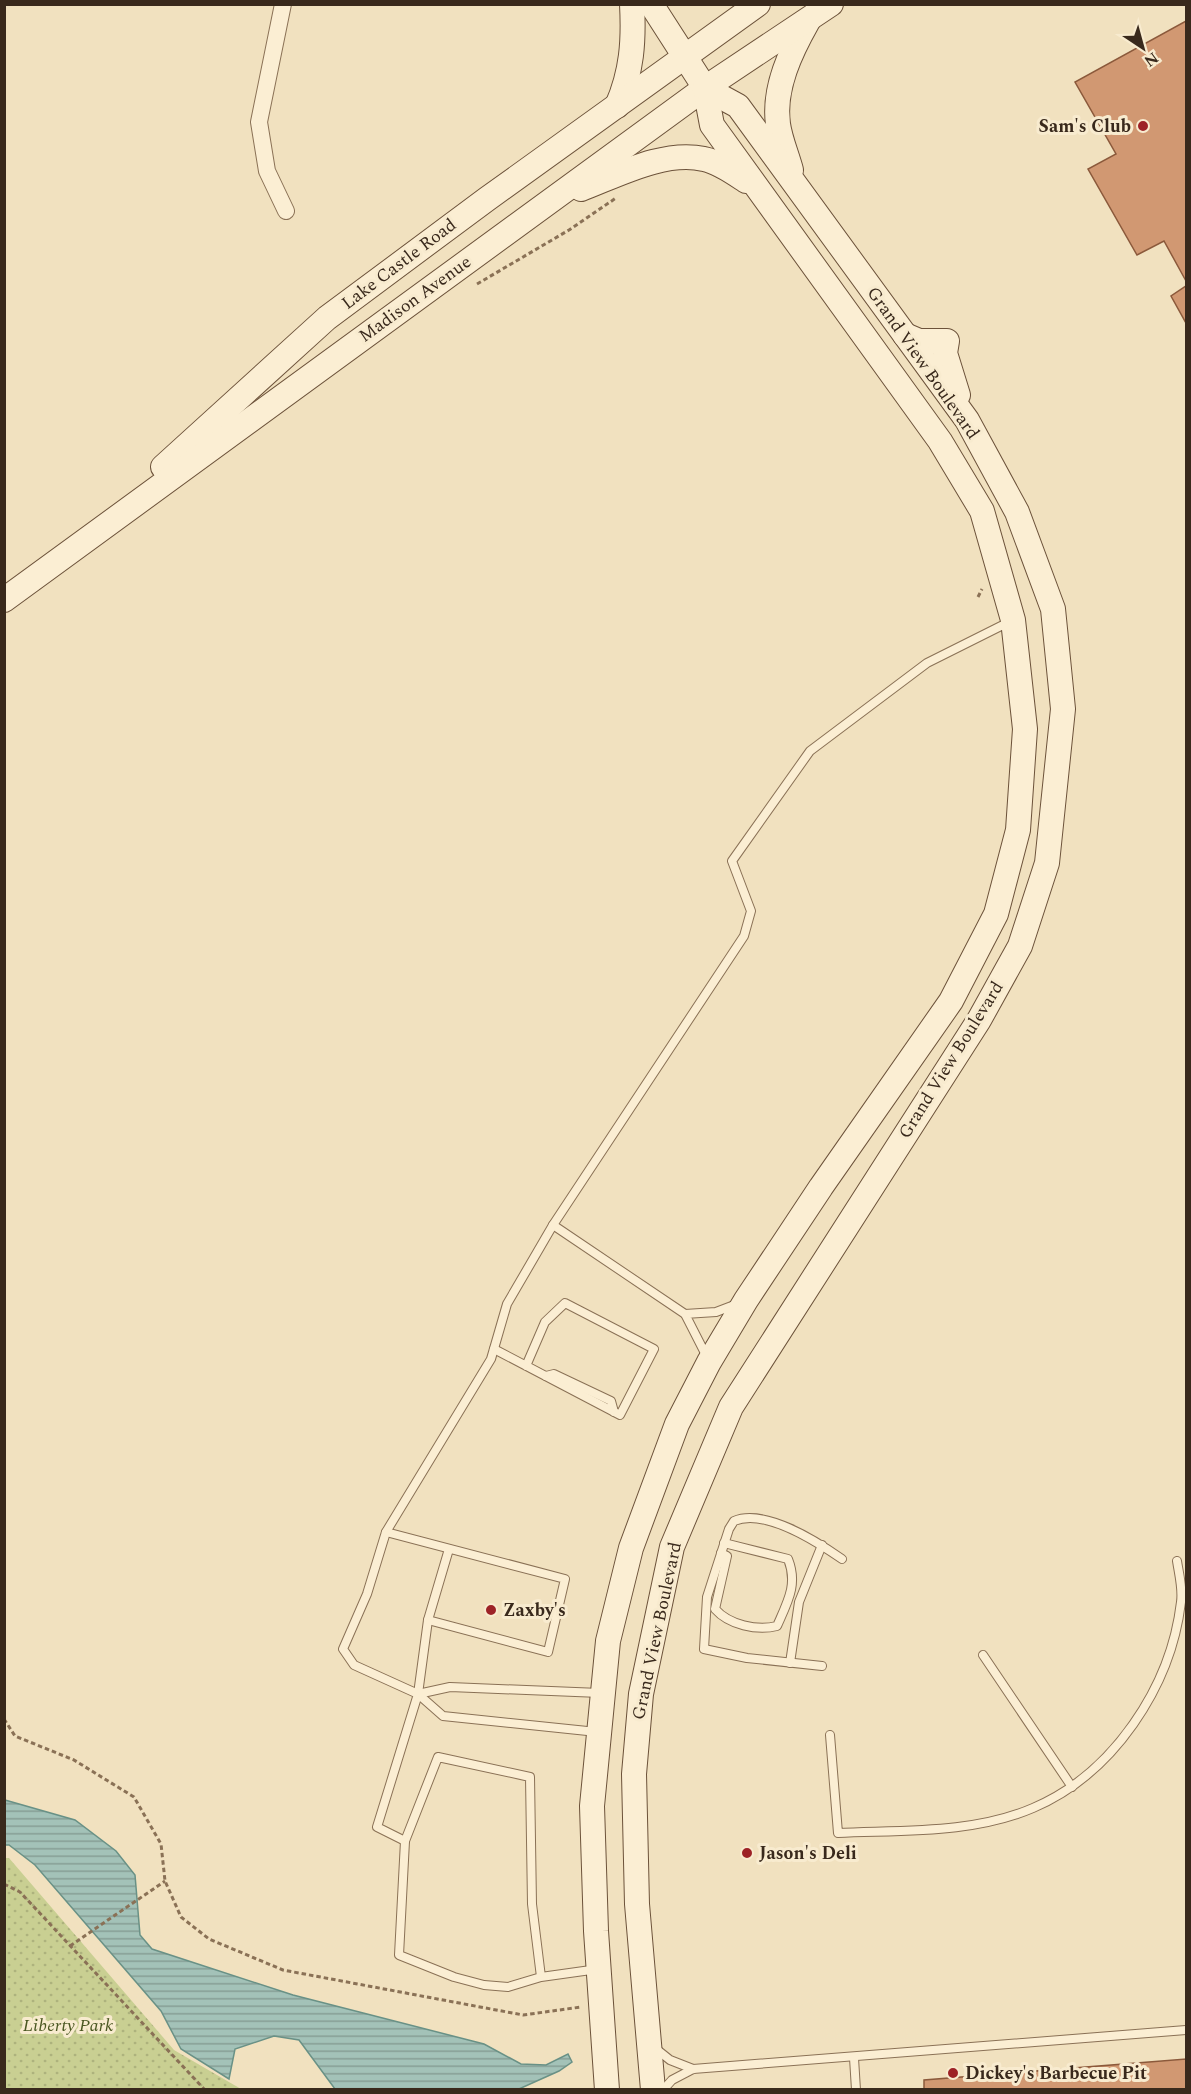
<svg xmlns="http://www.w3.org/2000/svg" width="1191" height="2094" viewBox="0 0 1191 2094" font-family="Spectral,serif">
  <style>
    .park { fill: url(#park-dots) }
    .water { fill: url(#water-rules); stroke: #699186; stroke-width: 1.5 }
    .building { fill: #d19872; stroke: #8b593b; stroke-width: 1.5 }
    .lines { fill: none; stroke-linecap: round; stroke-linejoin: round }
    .lane-casing { stroke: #8a7156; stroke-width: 10 }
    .street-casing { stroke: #8a7156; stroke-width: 18 }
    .secondary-casing { stroke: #6c523a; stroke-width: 26 }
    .path { stroke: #8a7156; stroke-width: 3; stroke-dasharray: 4.5 3; stroke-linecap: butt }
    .lane { stroke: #fbeed3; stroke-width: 8 }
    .street { stroke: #fbeed3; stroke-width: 16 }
    .secondary { stroke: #fbeed3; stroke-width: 24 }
    .poi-dot { fill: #9d2226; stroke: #f8ebcf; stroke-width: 2 }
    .labels { text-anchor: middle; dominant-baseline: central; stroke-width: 6; stroke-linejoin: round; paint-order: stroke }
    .poi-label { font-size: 18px; font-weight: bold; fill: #39291c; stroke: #f8ebcf; text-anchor: start }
    .street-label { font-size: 18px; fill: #39291c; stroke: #f8ebcf }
    .park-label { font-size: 18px; font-style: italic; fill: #4a5721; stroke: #f8ebcf }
  </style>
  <defs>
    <pattern id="park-dots" width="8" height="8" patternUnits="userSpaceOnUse" patternTransform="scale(1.5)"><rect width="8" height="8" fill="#c9cf92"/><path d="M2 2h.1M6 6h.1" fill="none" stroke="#adb27d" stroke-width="1.8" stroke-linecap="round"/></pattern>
    <pattern id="water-rules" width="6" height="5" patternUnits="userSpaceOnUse" patternTransform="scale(1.5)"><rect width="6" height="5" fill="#a3c2b8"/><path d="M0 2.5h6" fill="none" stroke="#869e95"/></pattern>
  </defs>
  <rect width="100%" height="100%" fill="#f1e1bf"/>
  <path class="park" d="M5,1858H9L174,2050L241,2089H5Z"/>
  <path class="water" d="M5,1800L75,1820L116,1851L135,1875L140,1935L152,1949L293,1995L484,2044L521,2064L546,2065L568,2054L572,2062L559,2071L519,2089H335L299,2040L274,2036L235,2049L229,2079L181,2049L161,2011L35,1865L9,1845H5Z"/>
  <g class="building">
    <path d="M1186,21V281L1164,241L1137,255L1088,169L1116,154L1075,82Z"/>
    <path d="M1186,286V323L1171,296Z"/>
    <path d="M1186,2059V2090H924V2080Z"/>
  </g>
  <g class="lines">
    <defs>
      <g id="lane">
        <path d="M553,1225L685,1314"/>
        <path d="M494,1349L620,1415L654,1349L565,1303L545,1322L526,1366"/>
        <path d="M708,1359L685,1314L716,1312L737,1304"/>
        <path d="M546,1376L554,1374L611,1401L614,1412"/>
        <path d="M386,1532L491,1359L507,1304L553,1225L744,936L751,911L732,861L810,751L927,663L1011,621"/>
        <path d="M721,1553L727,1556L715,1609C729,1625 757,1631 777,1626C788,1601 798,1584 788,1559L724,1543"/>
        <path d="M983,1655L1072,1787"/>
        <path d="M790,1663L799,1602L822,1545"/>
        <path d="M822,1666L747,1658L704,1649L707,1597L729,1529L734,1521C765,1508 816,1541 842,1559"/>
        <path d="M418,1694L443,1716L597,1732"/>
        <path d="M418,1694L450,1687L600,1693"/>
        <path d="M418,1694L428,1620L449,1549"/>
        <path d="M830,1735L838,1833C902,1830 973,1834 1033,1808C1113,1774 1171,1687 1181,1602C1183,1589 1179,1574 1177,1561"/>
        <path d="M405,1841L377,1827L418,1694L354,1665L343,1649L367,1594L386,1532L565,1579L548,1652L428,1620"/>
        <path d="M541,1977L532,1904L530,1777L438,1757L405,1841L399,1955L454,1977L484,1985L508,1987L541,1977L598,1969"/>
        <path d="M655,2048L670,2060L693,2069"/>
        <path d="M854,2058L856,2090"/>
        <path d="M663,2090L672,2080L693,2069L1186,2030"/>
      </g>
      <path id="street" d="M283,4L259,122L267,171L286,211"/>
      <g id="secondary">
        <path d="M617,106C632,72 634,41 632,4"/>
        <path d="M791,170C787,155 780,139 778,124C773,88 791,51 808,21"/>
        <path d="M581,189C618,175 664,150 704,159C719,162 734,173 746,181"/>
        <path d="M905,335L919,341H947L945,353L958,395"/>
        <path d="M163,467L327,318L487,199L758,4"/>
        <path d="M4,600L705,88L831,4"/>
        <path d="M607,2090L596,1931L592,1806L608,1641L631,1548L677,1424L709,1362L746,1300L821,1187L951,1001L996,914L1018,830L1025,729L1013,620L982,511L940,441L712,125L705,88L651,4"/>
        <path d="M653,2090L637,1904L634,1774L641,1694L672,1547L731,1407L979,1020L1020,946L1047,863L1063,709L1053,609L1017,512L967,420L738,106L705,88"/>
      </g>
    </defs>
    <use href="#lane" class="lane-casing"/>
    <use href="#street" class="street-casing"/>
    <use href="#secondary" class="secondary-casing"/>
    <g class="path">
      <path d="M477,284L569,230L616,198"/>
      <path d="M978,597L982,589"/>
      <path d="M4,1719L15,1736L74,1760L134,1797L161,1844L165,1881L181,1917L209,1939L283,1970L523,2015L581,2007"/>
      <path d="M4,1884L20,1892L205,2090"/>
      <path d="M70,1946L165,1881"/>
    </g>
    <use href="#lane" class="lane"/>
    <use href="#street" class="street"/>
    <use href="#secondary" class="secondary"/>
  </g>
  <g class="poi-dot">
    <circle cx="1143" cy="126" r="6"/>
    <circle cx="491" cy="1610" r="6"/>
    <circle cx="747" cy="1853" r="6"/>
    <circle cx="953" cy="2073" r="6"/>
  </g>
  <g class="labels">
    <g class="poi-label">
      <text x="1131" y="126" text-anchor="end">Sam's Club</text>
      <text x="503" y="1610">Zaxby's</text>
      <text x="759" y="1853">Jason's Deli</text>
      <text x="965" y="2073">Dickey's Barbecue Pit</text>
    </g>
    <g class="street-label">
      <text transform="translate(399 264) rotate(-37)">Lake Castle Road</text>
      <text transform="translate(415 299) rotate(-36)">Madison Avenue</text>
      <text transform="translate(923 363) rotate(55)">Grand View Boulevard</text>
      <text transform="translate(951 1060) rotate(-58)">Grand View Boulevard</text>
      <text transform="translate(657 1631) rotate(-78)">Grand View Boulevard</text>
    </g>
    <g class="park-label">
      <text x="68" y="2025">Liberty Park</text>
    </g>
  </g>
  <rect width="1191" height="2094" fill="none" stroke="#39291c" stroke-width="12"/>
  <g transform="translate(1143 48) rotate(144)" stroke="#f8ebcf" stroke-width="4.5" paint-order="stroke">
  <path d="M0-4.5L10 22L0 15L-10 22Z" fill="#39291c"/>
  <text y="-9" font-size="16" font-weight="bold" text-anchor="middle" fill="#39291c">N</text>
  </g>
</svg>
